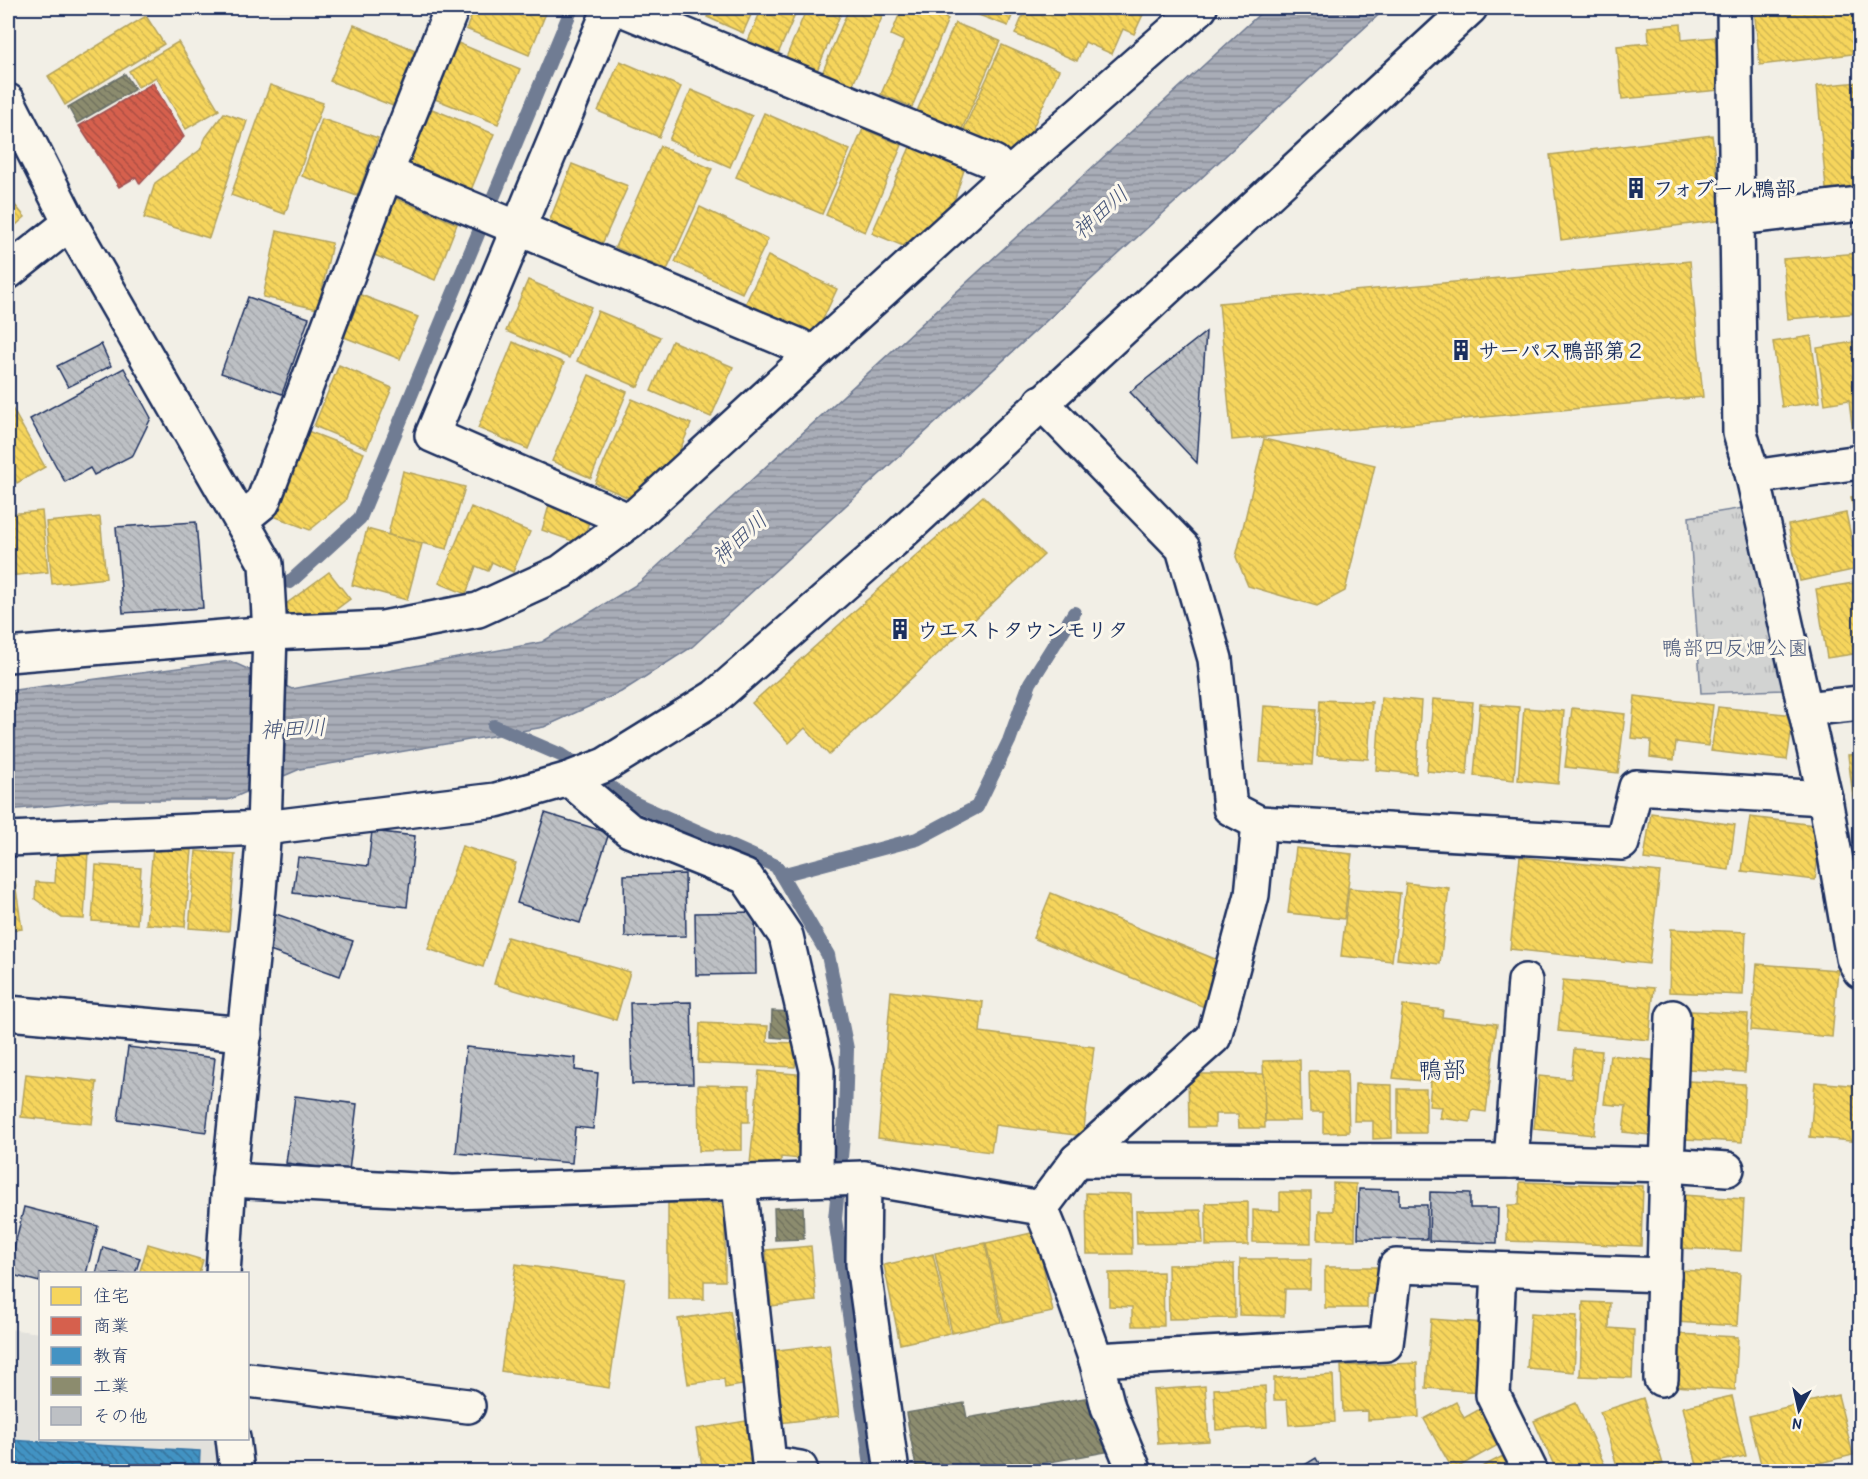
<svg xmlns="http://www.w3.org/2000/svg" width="1868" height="1479" viewBox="0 0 1868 1479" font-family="'Patrick Hand','Klee One',sans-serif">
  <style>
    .built { fill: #e2e1dc }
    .grass { fill: url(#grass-tufts); stroke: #768198; stroke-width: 1.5 }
    .water { fill: url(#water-rules); stroke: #707b93; stroke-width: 1.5 }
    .homes { fill: url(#homes-back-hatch); stroke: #b4a35d; stroke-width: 1.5 }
    .shops { fill: url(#shops-back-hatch); stroke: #9e5152; stroke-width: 1.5 }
    .schools { fill: url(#schools-back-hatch); stroke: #3775a5; stroke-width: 1.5 }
    .industry { fill: url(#industry-back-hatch); stroke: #6a7069; stroke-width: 1.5 }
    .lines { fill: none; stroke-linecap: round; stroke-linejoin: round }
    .stream { stroke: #707b93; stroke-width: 14 }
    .building { fill: url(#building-back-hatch); stroke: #1b2f5e; stroke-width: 1.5 }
    .minor-casing { stroke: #1b2f5e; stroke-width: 38 }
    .minor { stroke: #fbf7ec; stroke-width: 33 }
    .labels { text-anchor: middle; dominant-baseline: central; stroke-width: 6; stroke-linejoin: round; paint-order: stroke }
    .poi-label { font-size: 21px; font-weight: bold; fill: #1b2f5e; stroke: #fbf7ec; text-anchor: start }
    .park-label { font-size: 21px; fill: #49587b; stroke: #fbf7ec }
    .water-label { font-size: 22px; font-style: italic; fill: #465579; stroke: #fbf7ec }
    .quarter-label { font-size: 24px; fill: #1b2f5e; stroke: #fbf7ec }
  </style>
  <defs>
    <pattern id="grass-tufts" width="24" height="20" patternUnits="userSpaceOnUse" patternTransform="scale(1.5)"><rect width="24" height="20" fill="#d2d3d2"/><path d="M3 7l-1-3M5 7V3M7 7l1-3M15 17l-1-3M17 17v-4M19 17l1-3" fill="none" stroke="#b4b5b7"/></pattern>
    <pattern id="water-rules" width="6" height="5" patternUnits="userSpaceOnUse" patternTransform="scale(1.5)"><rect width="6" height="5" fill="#a9adb7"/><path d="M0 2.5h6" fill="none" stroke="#898d98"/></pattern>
    <pattern id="homes-back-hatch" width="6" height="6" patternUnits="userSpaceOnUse" patternTransform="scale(1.5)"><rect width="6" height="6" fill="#f6d55c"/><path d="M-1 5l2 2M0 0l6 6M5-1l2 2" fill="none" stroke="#d2b752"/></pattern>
    <pattern id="shops-back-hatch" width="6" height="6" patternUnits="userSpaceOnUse" patternTransform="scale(1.5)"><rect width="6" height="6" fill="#d6604d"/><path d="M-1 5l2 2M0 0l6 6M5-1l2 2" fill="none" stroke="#ad5043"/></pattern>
    <pattern id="schools-back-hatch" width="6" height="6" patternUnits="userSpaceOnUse" patternTransform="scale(1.5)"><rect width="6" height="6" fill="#4393c3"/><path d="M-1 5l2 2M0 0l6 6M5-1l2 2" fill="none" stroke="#3778a2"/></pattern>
    <pattern id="industry-back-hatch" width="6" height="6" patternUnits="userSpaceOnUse" patternTransform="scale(1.5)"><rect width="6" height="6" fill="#8c8c6e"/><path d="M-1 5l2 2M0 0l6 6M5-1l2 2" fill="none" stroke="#72735e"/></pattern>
    <pattern id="building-back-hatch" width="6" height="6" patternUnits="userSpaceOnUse" patternTransform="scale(1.5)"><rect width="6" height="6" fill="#bdc0c4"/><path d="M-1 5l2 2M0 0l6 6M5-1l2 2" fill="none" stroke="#a2a5ab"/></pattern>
  </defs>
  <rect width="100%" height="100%" fill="#f2efe6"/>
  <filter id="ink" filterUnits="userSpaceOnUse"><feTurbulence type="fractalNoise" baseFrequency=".0167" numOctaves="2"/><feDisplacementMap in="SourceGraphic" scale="12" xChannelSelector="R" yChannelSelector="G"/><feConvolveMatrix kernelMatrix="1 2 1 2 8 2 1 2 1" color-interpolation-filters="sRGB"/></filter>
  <g filter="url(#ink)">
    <path class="built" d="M8,1329L40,1333V1438L216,1439L220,1471H8Z"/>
    <path class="grass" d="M1743,508L1783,690L1701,693L1689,517Z"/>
    <path class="water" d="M1266,8H1386L692,647L621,692L544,727L300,769L228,800H111L8,810V691L230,661L292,689L542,642L639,583Z"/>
    <g class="homes">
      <path d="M475,8H548L529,55L466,29Z"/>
      <path d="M711,8H754L743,33L707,17Z"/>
      <path d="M762,8H798L777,56L747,43Z"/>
      <path d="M807,8H843L816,73L785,60Z"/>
      <path d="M849,8H886L851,89L821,76Z"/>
      <path d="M902,8H921L948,19L912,107L881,94L904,41L891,35Z"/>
      <path d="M960,8H1015L1008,26Z"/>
      <path d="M1026,8H1146L1134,34L1123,29L1112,54L1085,42L1077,61L1015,34Z"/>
      <path d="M1754,8H1860V53L1760,65Z"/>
      <path d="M146,16L164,44L65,105L48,76Z"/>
      <path d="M955,23L1000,41L962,129L917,111Z"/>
      <path d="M1681,24L1682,40L1715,37L1720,90L1622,99L1617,46L1649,43L1648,27Z"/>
      <path d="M354,25L415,50L393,106L330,81Z"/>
      <path d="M178,42L219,110L186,129L156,77L138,87L129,71Z"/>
      <path d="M458,43L520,69L498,124L435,99Z"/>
      <path d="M1002,45L1059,70L1020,156L963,131Z"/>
      <path d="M620,61L681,87L659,137L598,111Z"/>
      <path d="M1860,82V186L1826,189L1817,86Z"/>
      <path d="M270,85L323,103L285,214L231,195Z"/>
      <path d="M691,90L752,116L730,167L669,140Z"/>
      <path d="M432,109L494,134L471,190L408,164Z"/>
      <path d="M224,113L247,121L209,238L144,218L155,183L200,150L206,137Z"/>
      <path d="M764,113L850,150L822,214L736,177Z"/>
      <path d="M322,119L378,138L357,196L302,176Z"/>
      <path d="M863,129L902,145L865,232L826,215Z"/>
      <path d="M1712,135L1723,220L1561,240L1550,155Z"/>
      <path d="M911,145L965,167L953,204L903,246L872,233Z"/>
      <path d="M660,146L712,169L667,270L615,247Z"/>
      <path d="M572,164L628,186L602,244L549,222Z"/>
      <path d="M8,197L25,217L8,232Z"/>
      <path d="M395,198L457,224L435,280L372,254Z"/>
      <path d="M700,207L768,239L742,293L675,262Z"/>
      <path d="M277,231L332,243L318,309L263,297Z"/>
      <path d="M1860,253V313L1788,319L1783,259Z"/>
      <path d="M768,256L837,289L813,340L744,307Z"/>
      <path d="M1690,261L1703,397L1232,440L1219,303Z"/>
      <path d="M528,280L591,307L569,358L506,331Z"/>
      <path d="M361,295L418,317L400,359L344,337Z"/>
      <path d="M598,311L660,337L638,387L577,361Z"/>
      <path d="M1811,336L1820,402L1782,407L1773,342Z"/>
      <path d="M672,341L733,367L711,417L651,391Z"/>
      <path d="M1860,341V432L1853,433L1849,400L1825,404L1817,348Z"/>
      <path d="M513,342L564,363L528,449L478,428Z"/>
      <path d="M339,365L392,388L367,448L314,426Z"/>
      <path d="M589,375L627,392L591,478L552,461Z"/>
      <path d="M632,399L691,424L675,461L632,499L595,483Z"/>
      <path d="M8,401L45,467L17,483L10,469L8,471Z"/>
      <path d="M305,430L364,453L345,501L310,530L271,515Z"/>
      <path d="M1264,439L1375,465L1345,591L1317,606L1248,586L1236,557Z"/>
      <path d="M403,471L465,487L447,549L388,535Z"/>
      <path d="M983,496L1044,555L829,755L805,728L789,743L752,703Z"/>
      <path d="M1860,496V536H1859L1851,497Z"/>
      <path d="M550,502L591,517L581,544L542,530Z"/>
      <path d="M471,507L530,532L513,572L492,562L488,571L476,566L466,594L439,583Z"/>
      <path d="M42,511L48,572L8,576V514Z"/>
      <path d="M1846,513L1858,569L1800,581L1788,525Z"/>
      <path d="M100,517L106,578L52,584L46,522Z"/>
      <path d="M367,529L422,544L407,600L352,585Z"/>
      <path d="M329,572L350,599L326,617L291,619L282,607Z"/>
      <path d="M1860,582V653L1827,658L1816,589Z"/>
      <path d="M1635,696L1713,705L1708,746L1676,742L1674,760L1650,757L1651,740L1631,738Z"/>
      <path d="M1381,697L1421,701L1416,774L1376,770Z"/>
      <path d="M1433,699L1473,702L1467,775L1427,771Z"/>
      <path d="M1320,700L1372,702L1368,759L1317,756Z"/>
      <path d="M1480,704L1519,707L1514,780L1474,776Z"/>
      <path d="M1264,706L1316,709L1312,765L1260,762Z"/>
      <path d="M1718,707L1794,715L1787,760L1711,751Z"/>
      <path d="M1524,708L1564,711L1558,784L1518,780Z"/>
      <path d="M1572,708L1625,714L1618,773L1565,767Z"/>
      <path d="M1860,754V796L1853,797L1848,755Z"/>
      <path d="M1651,813L1735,825L1729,870L1644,859Z"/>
      <path d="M1750,817L1822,826L1815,880L1742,871Z"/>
      <path d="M1860,835V879L1854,836Z"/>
      <path d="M462,846L516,863L483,967L428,949Z"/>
      <path d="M153,847L192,850L185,927L146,924Z"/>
      <path d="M10,848L22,929L8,931V849Z"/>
      <path d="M1296,848L1352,854L1344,919L1288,913Z"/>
      <path d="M57,850L88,852L84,919L62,918L35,899L36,882L55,883Z"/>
      <path d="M196,851L235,854L229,931L189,928Z"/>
      <path d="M1520,857L1660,872L1649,964L1510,949Z"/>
      <path d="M96,865L141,868L137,924L92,921Z"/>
      <path d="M1406,883L1449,888L1440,964L1397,959Z"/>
      <path d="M1349,888L1400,893L1392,961L1341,956Z"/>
      <path d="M1051,893L1230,965L1212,1010L1033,938Z"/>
      <path d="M1671,929L1746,932L1743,995L1669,992Z"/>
      <path d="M507,937L630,972L616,1020L494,984Z"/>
      <path d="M1757,964L1838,970L1832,1037L1751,1030Z"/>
      <path d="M1563,980L1654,988L1649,1040L1558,1031Z"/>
      <path d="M891,991L983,1002L980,1032L1094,1047L1083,1136L995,1125L991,1152L878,1138Z"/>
      <path d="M1403,1005L1443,1010L1442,1017L1497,1024L1486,1112L1472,1110L1470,1122L1440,1118L1442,1107L1429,1106L1431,1082L1393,1078Z"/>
      <path d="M1691,1011L1748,1014L1745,1072L1688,1069Z"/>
      <path d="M700,1023L768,1026L767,1042L797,1043L795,1067L698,1063Z"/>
      <path d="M1574,1049L1602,1051L1594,1135L1534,1129L1539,1076L1571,1079Z"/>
      <path d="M1610,1055L1658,1061L1649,1135L1623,1132L1626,1106L1604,1104Z"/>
      <path d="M1300,1060L1301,1121H1265L1263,1061Z"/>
      <path d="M759,1071L808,1075L801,1159L781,1157V1167L750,1164Z"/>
      <path d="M1309,1071H1347L1349,1132L1323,1133V1112H1310Z"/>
      <path d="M26,1074L97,1082L92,1124L21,1117Z"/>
      <path d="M1188,1074H1264L1265,1128H1239L1238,1114H1215V1127H1189Z"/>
      <path d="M1689,1081L1745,1084L1742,1142L1685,1139Z"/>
      <path d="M1815,1082L1860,1086V1142L1810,1137Z"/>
      <path d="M1355,1084L1392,1085V1138L1373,1139V1121H1354Z"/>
      <path d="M698,1085L749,1086V1122H742V1150L699,1151Z"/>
      <rect x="1398" y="1089" width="28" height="44"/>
      <path d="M1520,1182L1643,1186L1641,1246L1507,1241L1508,1205H1519Z"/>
      <path d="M1333,1183L1356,1184L1355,1240H1318L1319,1211H1333Z"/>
      <path d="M1280,1192H1311V1243L1253,1242V1210L1280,1211Z"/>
      <path d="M1086,1193L1131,1194L1132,1254H1087Z"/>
      <path d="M1682,1195L1744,1199L1741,1251L1679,1248Z"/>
      <path d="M1248,1202V1245L1206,1246V1203Z"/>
      <path d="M668,1203H725V1281H704V1299H668Z"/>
      <path d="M1201,1210L1203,1243L1137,1244L1136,1211Z"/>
      <path d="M1036,1232L1053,1312L1003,1322L986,1243Z"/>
      <path d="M985,1243L1001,1322L952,1333L935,1253Z"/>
      <path d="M148,1244L203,1260L199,1274H139Z"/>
      <path d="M811,1246L816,1301L771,1306L766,1250Z"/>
      <path d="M933,1254L950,1333L900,1344L884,1265Z"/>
      <path d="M1240,1259H1311L1310,1289H1285L1284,1316L1239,1315Z"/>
      <path d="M516,1264L625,1280L609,1388L501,1371Z"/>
      <path d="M1234,1264L1235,1318L1169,1319L1168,1265Z"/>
      <path d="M1325,1267H1378V1294H1367V1308H1325Z"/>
      <path d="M1678,1270L1740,1273L1737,1326L1676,1322Z"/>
      <path d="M1163,1272L1164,1326H1132V1307L1109,1306V1273Z"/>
      <path d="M1583,1302L1610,1303L1609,1328L1634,1330L1632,1378L1580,1376Z"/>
      <path d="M730,1311L743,1385L725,1388L724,1379L688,1384L678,1319Z"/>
      <path d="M1531,1313L1577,1316L1574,1372L1527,1368Z"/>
      <path d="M1431,1319L1484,1323L1479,1392L1426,1388Z"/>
      <path d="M1676,1334L1738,1337L1735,1390L1673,1386Z"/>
      <path d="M829,1344L839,1416L779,1423L770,1351Z"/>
      <path d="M1417,1363L1419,1417L1368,1420V1411L1343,1412L1341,1366Z"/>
      <path d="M1333,1375L1335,1422L1289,1425L1287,1400H1274V1378Z"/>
      <path d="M1205,1386L1209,1441L1158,1444L1153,1390Z"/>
      <path d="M1265,1386L1267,1427L1216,1430L1214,1389Z"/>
      <path d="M1838,1395L1853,1455L1782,1472H1763L1749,1416Z"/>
      <path d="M1732,1396L1746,1456L1697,1466L1683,1407Z"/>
      <path d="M1643,1398L1663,1464L1639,1472H1619L1600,1412Z"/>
      <path d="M1456,1402L1464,1418L1480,1409L1498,1445L1453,1470L1424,1419Z"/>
      <path d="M1576,1403L1608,1472H1557L1534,1421Z"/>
      <path d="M752,1420L760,1472H703L696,1429Z"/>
      <path d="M1503,1456L1511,1472H1472Z"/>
    </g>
    <path class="shops" d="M153,83L184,137L140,184L136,177L119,187L79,126Z"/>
    <path class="schools" d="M8,1440L200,1451L199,1472H8Z"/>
    <g class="industry">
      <path d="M125,74L135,89L77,123L68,107Z"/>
      <path d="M772,1011L795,1012L793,1039L771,1037Z"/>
      <path d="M803,1207L804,1239L775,1240L774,1208Z"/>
      <path d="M1096,1396L1106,1452L994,1472H917L906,1413L964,1403L967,1418Z"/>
    </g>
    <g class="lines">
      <g class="stream">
        <path d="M290,582L360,518L572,8"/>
        <path d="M494,726L561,755L636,804L776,866L828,955L847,1049L845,1116L835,1219L872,1472"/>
        <path d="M781,875L917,839L977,807L1009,741L1030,683L1074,613"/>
      </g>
    </g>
    <g class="building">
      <path d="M248,297L309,318L282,394L221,373Z"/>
      <path d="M1206,332L1197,463L1130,392Z"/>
      <path d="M101,344L111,366L68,387L57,366Z"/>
      <path d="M124,368L151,418L133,455L94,475L90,468L65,482L30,419Z"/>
      <path d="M196,522L203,608L123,613L116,527Z"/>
      <path d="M545,813L609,833L580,923L517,903Z"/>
      <path d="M372,831L415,836L407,907L293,893L298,857L368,866Z"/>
      <path d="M685,874L686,936L625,937L624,875Z"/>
      <path d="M755,912L756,974L696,975L695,913Z"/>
      <path d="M276,914L353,941L340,976L264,949Z"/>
      <path d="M691,1002L693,1083L632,1084L630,1003Z"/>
      <path d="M128,1047L215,1058L206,1132L118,1120Z"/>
      <path d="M466,1047L576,1058L575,1070L598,1073L593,1129L575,1127L572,1163L456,1153Z"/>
      <path d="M295,1096L357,1104L349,1171L286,1163Z"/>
      <path d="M1359,1189L1399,1190V1205H1427V1239L1358,1238Z"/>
      <path d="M1430,1192L1470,1193V1208H1498L1497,1243L1429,1241Z"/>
      <path d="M24,1207L98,1226L86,1274H40V1282L8,1274Z"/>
      <path d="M103,1247L140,1258L135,1274H96Z"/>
      <path d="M1316,1458L1324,1472H1293Z"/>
    </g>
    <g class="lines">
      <defs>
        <g id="minor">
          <path d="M610,8L432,435L630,521"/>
          <path d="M619,8L994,162L1008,176"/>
          <path d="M1734,8L1740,433L1753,477L1825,798L1853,958L1860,971"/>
          <path d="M8,101L70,223L266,564L270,633L264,828L259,891L229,1180L223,1274"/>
          <path d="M386,173L800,346L808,357"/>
          <path d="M1737,218L1860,204"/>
          <path d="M8,272L70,223"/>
          <path d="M1041,402L1183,548L1215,659L1230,808L1259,823L1622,843L1636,787L1825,798"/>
          <path d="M1753,477L1860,462"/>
          <path d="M241,520L263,502L386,173L452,8"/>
          <path d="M8,655L270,633L383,628L478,610L561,572L630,521L1008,176L1200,8"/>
          <path d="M1805,709L1860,703"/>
          <path d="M569,779L629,830L746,877L786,936L817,1070L816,1179"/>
          <path d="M8,839L264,828L496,800L569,779L605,765L715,697L893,541L1470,8"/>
          <path d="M8,1013L245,1034"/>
          <path d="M1673,1017L1667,1165L1727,1169"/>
          <path d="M1077,1160L1511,1161L1667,1165L1661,1379"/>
          <path d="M1511,1161L1525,981"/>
          <path d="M864,1178L863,1264L892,1472"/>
          <path d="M229,1180L453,1192L864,1178L1041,1208L1054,1240L1096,1360L1108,1407L1135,1472"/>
          <path d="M739,1184L769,1463L800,1468"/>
          <path d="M1041,1208L1077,1160L1214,1037L1252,895L1259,823"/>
          <path d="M1499,1270L1493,1395L1531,1472"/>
          <path d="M1096,1360L1386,1344L1396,1266L1664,1275"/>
          <path d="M248,1380L468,1406"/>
          <path d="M233,1438L237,1472"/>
        </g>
      </defs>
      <use href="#minor" class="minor-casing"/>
      <use href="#minor" class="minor"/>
    </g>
  </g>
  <defs>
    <symbol id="building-bare" viewBox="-9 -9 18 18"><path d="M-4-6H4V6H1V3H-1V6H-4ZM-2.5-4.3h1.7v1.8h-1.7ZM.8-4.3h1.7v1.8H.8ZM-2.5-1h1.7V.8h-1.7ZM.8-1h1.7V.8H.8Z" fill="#1b2f5e" stroke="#fbf7ec" stroke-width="2.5" paint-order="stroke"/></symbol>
  </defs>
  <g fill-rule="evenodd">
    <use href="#building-bare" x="1621" y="173" width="30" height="30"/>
    <use href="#building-bare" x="1446" y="335" width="30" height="30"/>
    <use href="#building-bare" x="885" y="614" width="30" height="30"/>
  </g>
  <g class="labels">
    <g class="poi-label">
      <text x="1653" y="188">フォブール鴨部</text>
      <text x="1478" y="350">サーパス鴨部第２</text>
      <text x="917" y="629">ウエストタウンモリタ</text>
    </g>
    <g class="park-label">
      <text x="1735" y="647">鴨部四反畑公園</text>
    </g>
    <g class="water-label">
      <text transform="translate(1100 212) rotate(-42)">神田川</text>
      <text transform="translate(739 538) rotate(-42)">神田川</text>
      <text transform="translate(293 728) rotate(-3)">神田川</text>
    </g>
    <g class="quarter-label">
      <text x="1442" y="1069">鴨部</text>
    </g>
  </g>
  <rect width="1868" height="1479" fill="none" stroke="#fbf7ec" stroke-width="30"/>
  <rect x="15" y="15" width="1838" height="1449" fill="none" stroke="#1b2f5e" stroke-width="2" filter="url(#ink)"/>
  <rect x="39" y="1272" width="210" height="168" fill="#fbf7ec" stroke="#a1a7b3" stroke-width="1.5"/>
  <rect x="51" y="1287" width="30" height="18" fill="#f6d55c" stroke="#a1a7b3" stroke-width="1.5"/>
  <text x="93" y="1302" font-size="18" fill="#1b2f5e">住宅</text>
  <rect x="51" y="1317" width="30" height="18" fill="#d6604d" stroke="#a1a7b3" stroke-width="1.5"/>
  <text x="93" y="1332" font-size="18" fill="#1b2f5e">商業</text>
  <rect x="51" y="1347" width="30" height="18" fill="#4393c3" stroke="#a1a7b3" stroke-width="1.5"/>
  <text x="93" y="1362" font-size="18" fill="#1b2f5e">教育</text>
  <rect x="51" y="1377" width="30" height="18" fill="#8c8c6e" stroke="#a1a7b3" stroke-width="1.5"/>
  <text x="93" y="1392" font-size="18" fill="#1b2f5e">工業</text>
  <rect x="51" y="1407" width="30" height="18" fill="#bdc0c4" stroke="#a1a7b3" stroke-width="1.5"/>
  <text x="93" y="1422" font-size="18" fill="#1b2f5e">その他</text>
  <g transform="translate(1799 1410) rotate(188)" stroke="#fbf7ec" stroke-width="4.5" paint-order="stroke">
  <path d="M0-4.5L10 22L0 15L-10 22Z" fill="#1b2f5e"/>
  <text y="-9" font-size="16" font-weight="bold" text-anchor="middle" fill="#1b2f5e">N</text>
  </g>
</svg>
